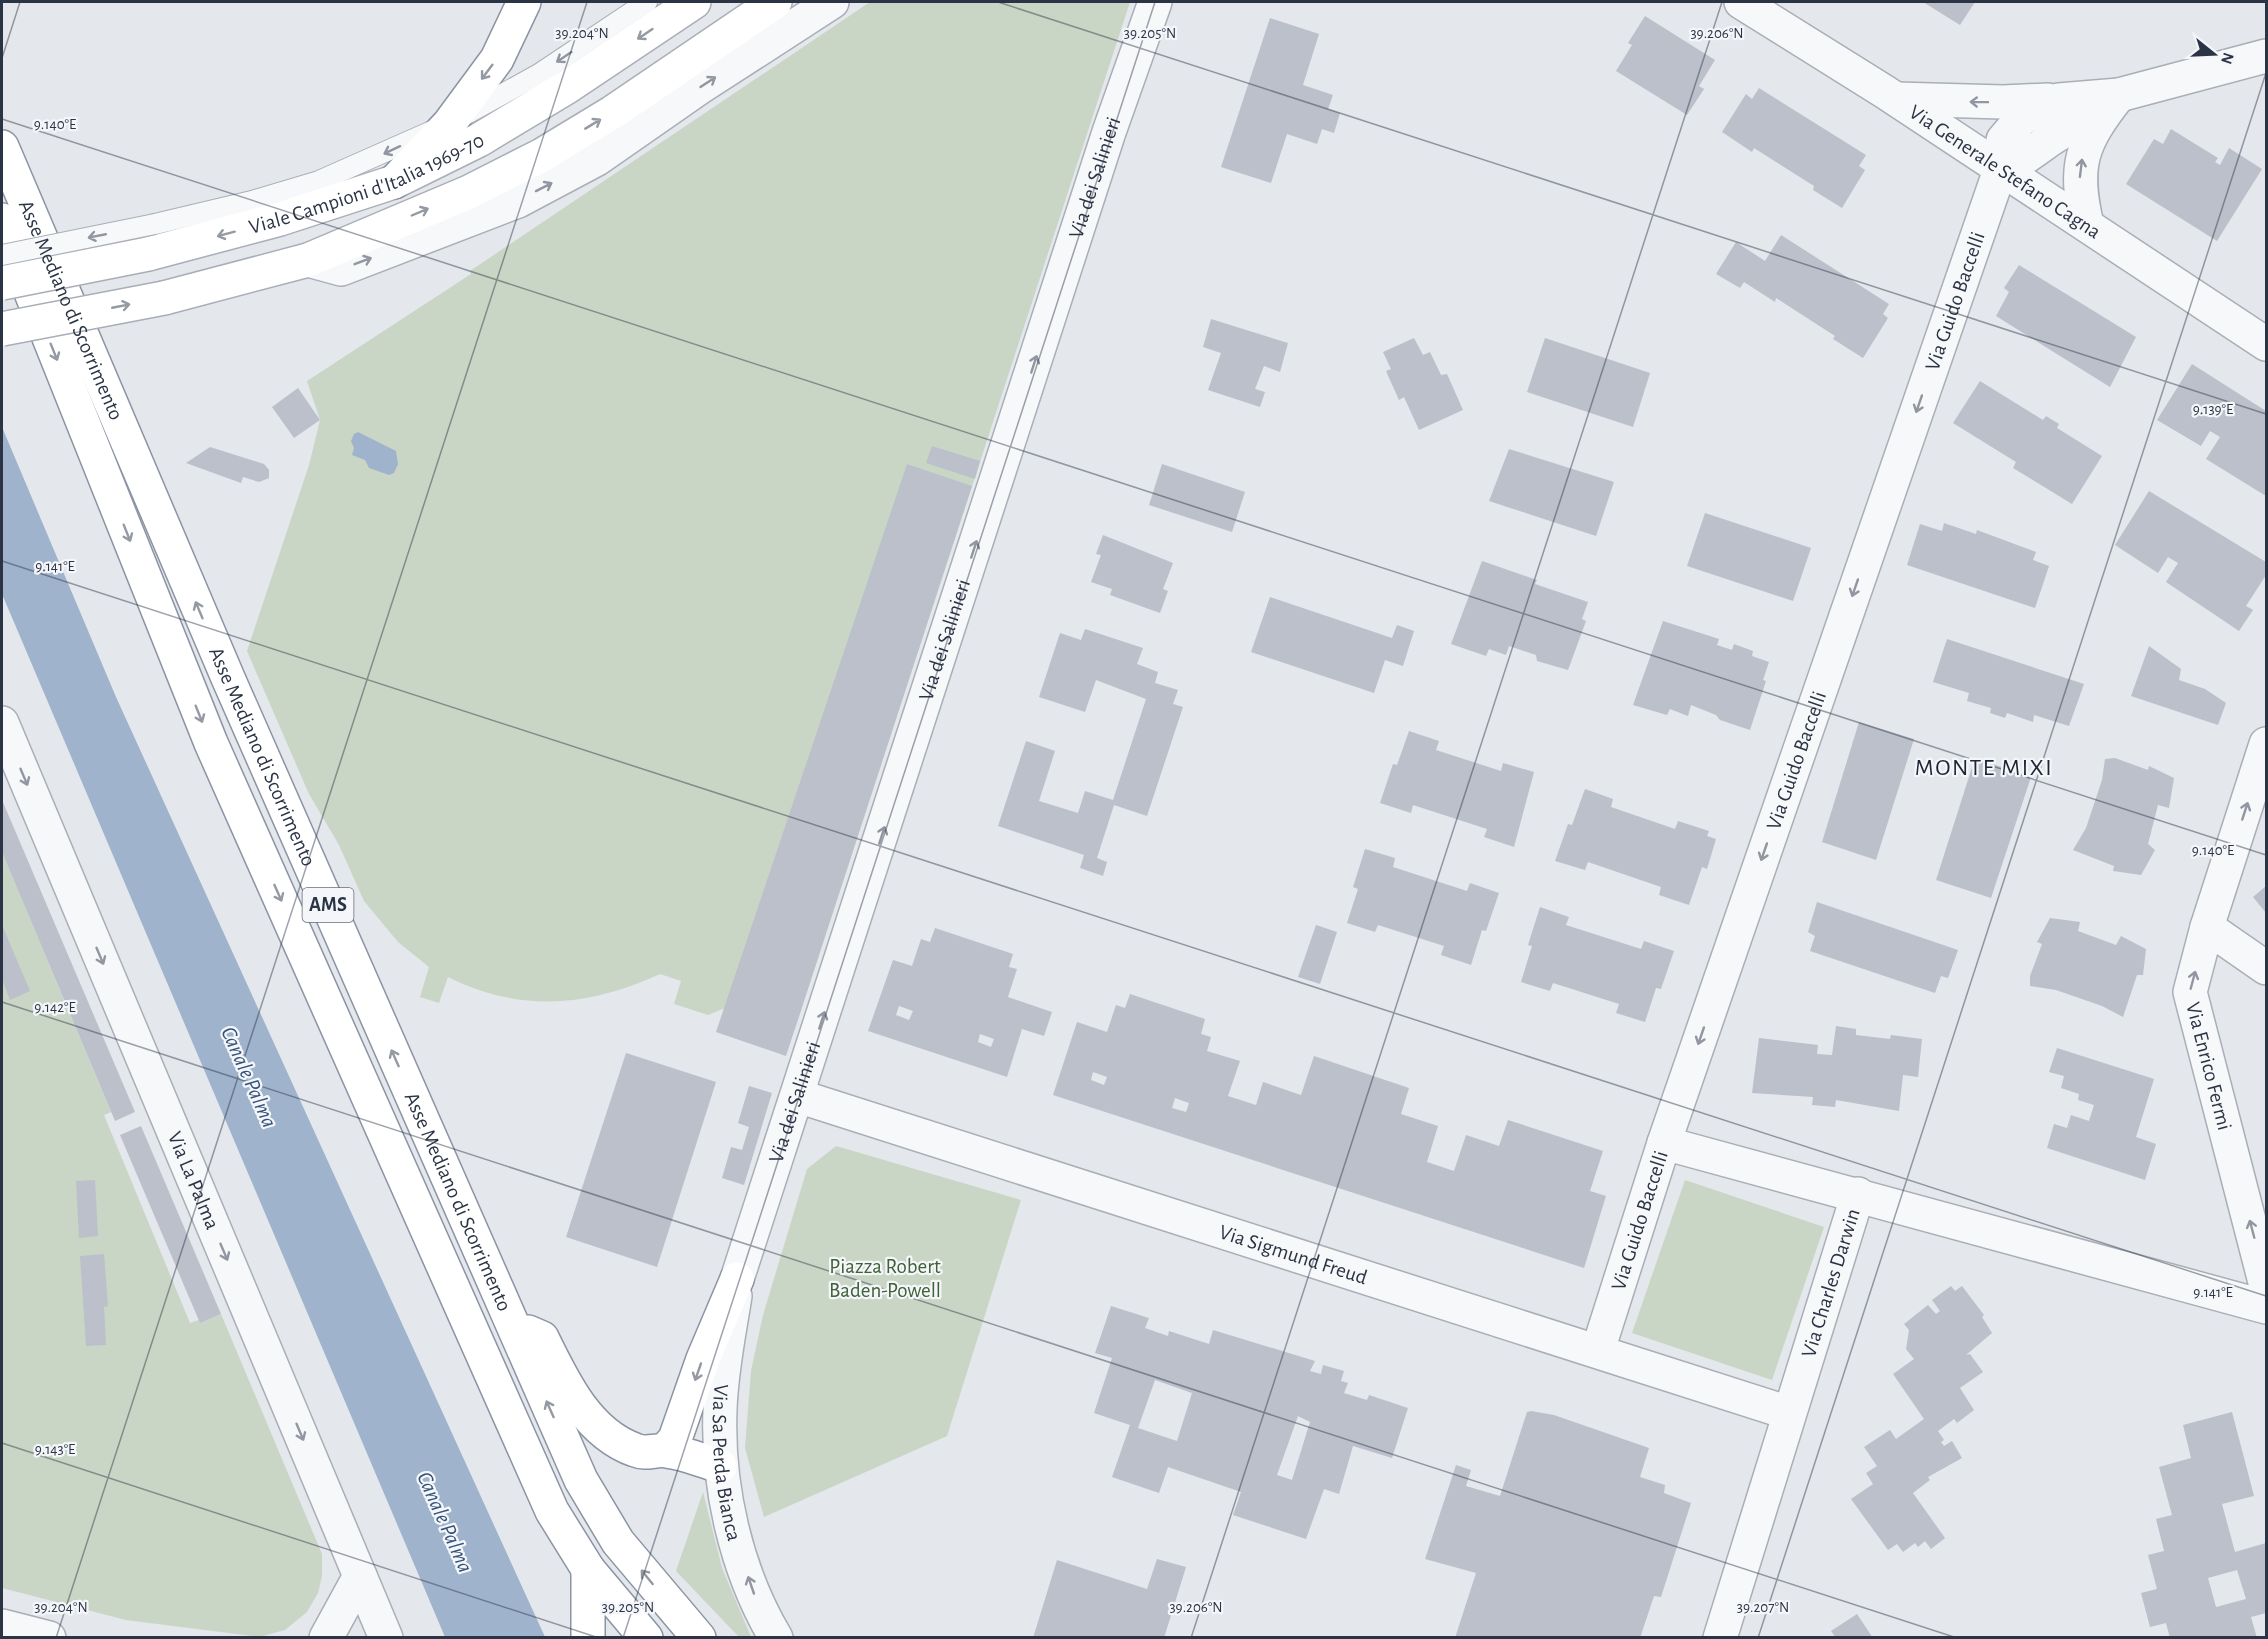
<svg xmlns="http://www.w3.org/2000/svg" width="2268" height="1639" viewBox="0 0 2268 1639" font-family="'Alegreya Sans',sans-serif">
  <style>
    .green { fill: #c9d6c5 }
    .water { fill: #9fb4cc }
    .building { fill: #bbc0ca; fill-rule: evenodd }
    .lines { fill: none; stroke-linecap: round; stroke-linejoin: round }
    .service-casing { stroke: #a9aeb7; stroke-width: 22 }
    .minor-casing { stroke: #a9aeb7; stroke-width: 36 }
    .tertiary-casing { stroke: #a9aeb7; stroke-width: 36 }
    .secondary-casing { stroke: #a9aeb7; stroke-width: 36 }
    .trunk-casing { stroke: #8b94a3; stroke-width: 36 }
    .service { stroke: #f7f8fa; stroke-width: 20 }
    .minor { stroke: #f7f8fa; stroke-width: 33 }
    .tertiary { stroke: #f7f8fa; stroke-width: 33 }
    .secondary { stroke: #fff; stroke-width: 33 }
    .trunk { stroke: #fff; stroke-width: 33 }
    .service-bridge-casing { stroke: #a9aeb7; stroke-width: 22; stroke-linecap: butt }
    .secondary-bridge-casing { stroke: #a9aeb7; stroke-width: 36; stroke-linecap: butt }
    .service-bridge { stroke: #f7f8fa; stroke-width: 20 }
    .secondary-bridge { stroke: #fff; stroke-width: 33 }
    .oneway { stroke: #959aa2 }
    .oneway2 { stroke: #9196a0 }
    .ticks { fill: none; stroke: #2b3445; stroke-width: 1.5; stroke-opacity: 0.45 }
    .labels { text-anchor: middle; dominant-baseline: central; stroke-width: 4.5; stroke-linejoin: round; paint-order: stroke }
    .shield { fill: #f4f6f9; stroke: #676e7b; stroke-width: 1.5 }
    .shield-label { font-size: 20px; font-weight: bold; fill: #2b3445 }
    .street-label { font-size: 21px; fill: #2b3445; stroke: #f4f6f9 }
    .park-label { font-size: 21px; fill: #3f6138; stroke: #f4f6f9 }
    .water-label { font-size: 22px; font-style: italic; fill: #34527a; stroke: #f4f6f9 }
    .quarter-label { font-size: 24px; letter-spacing: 1.5px; fill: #1d2536; stroke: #f4f6f9 }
    .ticks-label { font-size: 15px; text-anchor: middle; fill: #2b3445; stroke: #f4f6f9; stroke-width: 4.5; stroke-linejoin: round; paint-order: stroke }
  </style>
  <rect width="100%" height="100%" fill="#e4e7ec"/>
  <g class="green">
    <path d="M870,2H1130L795,1029L725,1008L708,1015L674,1004L681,981L660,974C588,1007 520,1013 448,977L439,1003L420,997L429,967L398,942L364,901L339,845L309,794L247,651L309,465L320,420L307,381L471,274L470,271Z"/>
    <path d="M2,852L111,1112L104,1115L190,1323L199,1320L200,1323L221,1314L322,1554V1576L318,1593L307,1612L285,1630L259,1637L126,1620L2,1588Z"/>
    <path d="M836,1146L1021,1200L947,1436L764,1517L745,1448L751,1371L763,1315L807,1169Z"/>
    <path d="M1685,1180L1824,1227L1772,1380L1632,1333Z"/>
    <path d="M703,1492L722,1568L751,1637H739L676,1571Z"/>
  </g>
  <g class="water">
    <path d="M2,427L116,697L545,1637H445L2,594Z"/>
    <path d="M358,432L396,451L398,464L394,473L389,475L369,468L365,460L352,455L354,448L351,441L354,434Z"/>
  </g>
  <g class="building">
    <path d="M1923,2H1975L1960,25Z"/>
    <path d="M1645,16L1715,60L1699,86L1704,89L1687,115L1616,71L1632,45L1628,43Z"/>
    <path d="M1270,18L1319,34L1303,85L1333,95L1328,109L1340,113L1334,133L1322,129L1317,144L1287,134L1271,183L1221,167Z"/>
    <path d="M1759,88L1866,155L1859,166L1865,170L1842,208L1813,190L1814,186L1754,148L1752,152L1722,132L1746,94L1752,99Z"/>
    <path d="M2171,129L2218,158L2215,162L2220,165L2229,148L2262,169L2217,241L2126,184L2154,139L2163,144Z"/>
    <path d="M1781,235L1889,304L1883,314L1888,318L1863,358L1833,339L1835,336L1776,298L1775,302L1744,282L1740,288L1716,274L1736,242L1765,261Z"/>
    <path d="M2019,265L2136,337L2110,387L1996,316L2009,292L2004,288Z"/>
    <path d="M1211,319L1288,343L1280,372L1264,366L1255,389L1265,392L1260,407L1208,390L1221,353L1203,347Z"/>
    <path d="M1414,338L1423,355L1430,352L1441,375L1447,374L1463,410L1419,430L1404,397L1399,400L1386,371L1391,369L1383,352Z"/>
    <path d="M1545,338L1650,373L1633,427L1527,392Z"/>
    <path d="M2192,364L2266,411V496L2206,459L2220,437L2210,431L2201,446L2157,420Z"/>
    <path d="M1980,381L2043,420L2046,416L2059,424L2057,428L2102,456L2072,504L2013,468L2016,462L1953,423Z"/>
    <path d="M298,388L320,420L294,438L272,407Z"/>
    <path d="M932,446L980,461L975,479L926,463Z"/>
    <path d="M210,447L264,464L269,470V478L259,482L243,477L241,483L186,463Z"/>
    <path d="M1509,449L1614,482L1596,536L1489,501Z"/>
    <path d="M907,464L972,486L786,1056L716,1032Z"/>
    <path d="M1162,464L1245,492L1232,532L1149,505Z"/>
    <path d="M2149,491L2266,562V575L2246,606L2253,610L2239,631L2166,582L2178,563L2168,557L2158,573L2115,545Z"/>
    <path d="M1705,513L1811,548L1793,601L1687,566Z"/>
    <path d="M1944,523L1976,534L1977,530L2036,552L2033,560L2049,566L2035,608L1907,565L1920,524L1942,531Z"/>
    <path d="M1103,535L1173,563L1163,589L1168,591L1160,613L1110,595L1112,589L1091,582L1101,555L1096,554Z"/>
    <path d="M1482,561L1537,580L1535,584L1588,602L1582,619L1586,621L1568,670L1537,661L1536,655L1509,646L1506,655L1489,649L1486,656L1451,644Z"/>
    <path d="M1270,597L1392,638L1397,625L1414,631L1403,666L1385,660L1374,693L1251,652Z"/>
    <path d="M1663,621L1719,639L1717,645L1732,650L1734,644L1753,651L1752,656L1769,662L1763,680L1766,681L1750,730L1720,720L1716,715L1691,705L1688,716L1670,709L1667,715L1633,705Z"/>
    <path d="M1085,629L1143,648L1137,664L1158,672L1155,683L1178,690L1173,704L1183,707L1147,816L1114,805L1097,858L1107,862L1103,876L1080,868L1084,855L998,826L1026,741L1055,751L1039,801L1078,813L1085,791L1113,800L1146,699L1096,680L1085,712L1039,697L1060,633L1081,640Z"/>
    <path d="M1947,639L2084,684L2069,726L2034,715L2033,722L2007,713L2005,718L1990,713L1991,708L1967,701L1969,693L1933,682Z"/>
    <path d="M2149,646L2181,669L2179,680L2205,689L2226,703L2218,725L2131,696Z"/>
    <path d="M1859,722L1914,739L1876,860L1822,842Z"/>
    <path d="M1409,731L1439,741L1436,750L1501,771L1503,763L1534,772L1514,847L1484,837L1487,829L1413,805L1411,813L1380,803L1393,764L1397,765Z"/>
    <path d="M1975,758L2031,777L1991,898L1936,880Z"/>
    <path d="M2115,758L2148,770L2149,766L2174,778L2169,808L2158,805L2148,844L2155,850L2141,875L2113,871L2114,866L2073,850L2086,828L2102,780L2105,759Z"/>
    <path d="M1585,789L1613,799L1611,807L1675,829L1678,821L1709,831L1707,836L1716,839L1707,869L1702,867L1689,905L1659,895L1661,887L1588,862L1585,870L1555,861L1568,824L1572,825Z"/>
    <path d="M2,800L135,1112L115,1121L2,852Z"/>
    <path d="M1365,849L1395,858L1393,867L1467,891L1470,883L1499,893L1486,931L1482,930L1471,965L1441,955L1444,946L1378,925L1375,932L1347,923L1358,889L1353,887Z"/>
    <path d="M2266,886V913L2253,897Z"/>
    <path d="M1817,902L1958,950L1948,978L1941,976L1935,993L1810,951L1815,936L1808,932Z"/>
    <path d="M1540,907L1569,917L1566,925L1641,949L1644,941L1674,951L1661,989L1656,988L1645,1022L1616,1013L1619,1004L1553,983L1550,991L1521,982L1532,946L1528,945Z"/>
    <path d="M2050,918L2080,922L2078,931L2116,945L2121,936L2146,949L2143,975H2137L2123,1017L2102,1006L2056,990L2030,986V976L2042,944L2037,942Z"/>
    <path d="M2,925L30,991L10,1000L2,979Z"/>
    <path d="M1316,925L1337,932L1320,984L1298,977Z"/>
    <path d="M935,928L1013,954L1009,967L1017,969L1008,997L1052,1012L1044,1036L1022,1029L1007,1077L868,1031L893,960L912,966L921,939L930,942ZM899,1006L913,1011L909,1020L896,1015ZM980,1034L994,1039L991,1047L978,1042Z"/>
    <path d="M1130,994L1205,1019L1201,1034L1211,1037L1207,1051L1240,1061L1228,1096L1256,1105L1263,1082L1301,1095L1314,1056L1409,1088L1401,1114L1438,1126L1427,1162L1454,1171L1466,1135L1499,1146L1508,1120L1603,1151L1590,1191L1606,1196L1584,1268L1053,1095L1077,1022L1107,1032L1116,1005L1125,1008ZM1093,1072L1107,1077L1104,1085L1091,1080ZM1175,1098L1189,1103L1186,1112L1172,1108Z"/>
    <path d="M1836,1026L1856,1029V1035L1890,1039L1891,1035L1922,1039L1918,1077L1903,1075L1899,1111L1836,1100L1835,1107L1812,1105L1813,1097L1752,1093L1759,1038L1818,1045L1817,1054L1832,1055Z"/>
    <path d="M2057,1048L2154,1079L2136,1137L2156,1144L2145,1180L2047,1148L2054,1124L2067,1128L2071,1115L2089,1121L2094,1105L2078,1100L2079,1094L2061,1088L2064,1076L2049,1072Z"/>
    <path d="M626,1053L716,1082L657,1267L566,1237Z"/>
    <path d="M749,1086L772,1093L744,1185L722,1178L731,1147L742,1150L749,1127L738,1123Z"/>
    <path d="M141,1126L221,1314L200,1323L120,1135Z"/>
    <path d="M95,1180L98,1236L79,1238L76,1181Z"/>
    <path d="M104,1254L108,1306L104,1307L106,1345L86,1346L80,1256Z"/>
    <path d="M1951,1286L1955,1291L1962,1286L1984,1315L1982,1317L1992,1333L1966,1355L1970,1354L1983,1372L1960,1388L1974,1410L1957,1423L1954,1419L1938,1431L1944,1440L1941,1442L1944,1446L1952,1441L1962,1458L1928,1477L1930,1480L1913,1493L1945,1538L1931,1549L1925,1541L1918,1547L1915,1543L1903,1552L1897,1544L1888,1550L1851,1499L1873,1484L1866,1473L1877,1466L1864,1447L1890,1430L1896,1439L1924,1419L1893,1374L1914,1359L1906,1349L1909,1330L1904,1324L1928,1305L1936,1314L1940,1311L1932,1300Z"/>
    <path d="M1111,1306L1149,1318L1145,1328L1168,1336L1169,1331L1209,1344L1213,1330L1315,1361L1310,1371L1321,1374L1323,1365L1344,1371L1341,1381L1348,1383L1344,1393L1367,1400L1369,1395L1408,1408L1392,1458L1353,1446L1339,1494L1324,1489L1306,1539L1233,1515L1241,1492L1168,1467L1159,1493L1112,1477L1130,1425L1094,1413L1112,1358L1095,1353ZM1155,1380L1192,1393L1177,1441L1138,1428ZM1298,1416L1310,1422L1292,1480L1277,1475Z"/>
    <path d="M1531,1411L1554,1415L1649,1448L1640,1477L1665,1485L1664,1493L1691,1503L1661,1597L1654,1596L1640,1638H1455L1476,1573L1425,1559L1456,1465L1471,1470L1466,1486L1500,1496L1527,1412Z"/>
    <path d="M2232,1412L2254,1496L2222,1504L2235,1552L2266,1543V1613L2251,1617L2257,1638H2170L2166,1623L2150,1627L2141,1593L2157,1589L2148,1555L2164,1551L2156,1519L2172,1515L2159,1467L2191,1458L2183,1425ZM2237,1570L2246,1599L2216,1607L2208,1578Z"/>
    <path d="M1157,1559L1186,1567L1164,1638H1033L1057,1560L1147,1589Z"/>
    <path d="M1857,1614L1873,1638H1836L1831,1631Z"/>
  </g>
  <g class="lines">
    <defs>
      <g id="service">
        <path d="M461,117L539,74L647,2"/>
        <path d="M155,224L252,201L319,181L432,131"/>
      </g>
      <g id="minor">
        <path d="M308,260L341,269L518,201L597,159L699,88L832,2"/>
        <path id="s1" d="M2266,744L2207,927L2190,992L2266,1286"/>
        <path d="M2207,927L2266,968"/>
        <path id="s2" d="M798,1096L1789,1413"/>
        <path d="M1664,1143L2266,1307"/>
        <path id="s3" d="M735,1296C729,1334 721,1372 720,1410C717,1487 736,1571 776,1638"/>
        <path id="s4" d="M1598,1350L1664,1143L2000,170"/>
        <path id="s5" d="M1720,1638L1858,1194"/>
      </g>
      <g id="tertiary">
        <path id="s6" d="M1741,2L1885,92L2266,344"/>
        <path d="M1896,99L2003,102L2048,100"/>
        <path d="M2000,170L2003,140L2021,119L2059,100L2119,95L2266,56"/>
        <path d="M2000,170C2037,157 2057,123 2099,121"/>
        <path d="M2087,225C2073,165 2081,143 2119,95"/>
        <path id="s7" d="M2,723L386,1638"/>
        <path id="s8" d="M737,1279L1109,132L1155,2"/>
        <path d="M2,1626L49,1638"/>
        <path d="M326,1638L360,1576"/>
      </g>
      <g id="secondary">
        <path id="s9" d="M148,254L280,219L394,182L479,140L567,87L694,2"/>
        <path d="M164,298L308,260L469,192L542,155L613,112L775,2"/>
      </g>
      <g id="trunk">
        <path id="s10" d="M2,147L228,678L581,1480L618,1542L699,1638"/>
        <path d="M394,182L449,124L497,59L524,2"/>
        <path d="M2,220L211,743L552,1511L588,1569L646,1638"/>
        <path d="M528,1332L542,1338C563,1381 587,1433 635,1450C647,1455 655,1449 667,1451C684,1453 703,1461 720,1466"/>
        <path d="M665,1450L675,1439L703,1359L737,1279"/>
        <path d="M588,1569V1638"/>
      </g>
    </defs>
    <use href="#service" class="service-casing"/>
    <use href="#minor" class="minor-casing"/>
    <use href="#tertiary" class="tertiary-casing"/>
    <use href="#secondary" class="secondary-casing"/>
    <use href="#trunk" class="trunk-casing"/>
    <use href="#service" class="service"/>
    <use href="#minor" class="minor"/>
    <use href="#tertiary" class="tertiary"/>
    <use href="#secondary" class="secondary"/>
    <use href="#trunk" class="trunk"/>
    <defs>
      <path id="service-bridge" d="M2,255L155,224"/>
      <g id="secondary-bridge">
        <path d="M2,283L148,254"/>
        <path d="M2,329L164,298"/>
      </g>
    </defs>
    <use href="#service-bridge" class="service-bridge-casing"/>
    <use href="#secondary-bridge" class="secondary-bridge-casing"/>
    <use href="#service-bridge" class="service-bridge"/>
    <use href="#secondary-bridge" class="secondary-bridge"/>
  </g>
  <defs><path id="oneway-shaft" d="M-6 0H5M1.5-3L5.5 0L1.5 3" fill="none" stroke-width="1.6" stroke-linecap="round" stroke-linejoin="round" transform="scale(1.5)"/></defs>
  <g class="oneway">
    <use href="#oneway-shaft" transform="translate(645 34) rotate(146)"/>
    <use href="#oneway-shaft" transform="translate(487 72) rotate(127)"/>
    <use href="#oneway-shaft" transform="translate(593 124) rotate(-31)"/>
    <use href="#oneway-shaft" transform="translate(420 212) rotate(-23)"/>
    <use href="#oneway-shaft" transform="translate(226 234) rotate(165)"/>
    <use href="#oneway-shaft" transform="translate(121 306) rotate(-11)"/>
    <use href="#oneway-shaft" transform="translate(54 352) rotate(68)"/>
    <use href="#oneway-shaft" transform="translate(127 533) rotate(68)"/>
    <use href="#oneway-shaft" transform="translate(199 610) rotate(-113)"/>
    <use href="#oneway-shaft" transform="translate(199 714) rotate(68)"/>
    <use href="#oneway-shaft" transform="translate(278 893) rotate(66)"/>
    <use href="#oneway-shaft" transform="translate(395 1058) rotate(-114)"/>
    <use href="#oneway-shaft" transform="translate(698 1372) rotate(109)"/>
    <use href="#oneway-shaft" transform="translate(550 1409) rotate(-114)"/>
    <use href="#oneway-shaft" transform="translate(647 1577) rotate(-129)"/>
  </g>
  <g class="oneway2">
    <use href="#oneway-shaft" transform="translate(564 57) rotate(146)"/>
    <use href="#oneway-shaft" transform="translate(708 82) rotate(-33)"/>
    <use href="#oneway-shaft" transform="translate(1979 102) rotate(-179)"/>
    <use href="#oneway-shaft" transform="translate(392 150) rotate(155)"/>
    <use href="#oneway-shaft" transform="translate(2081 168) rotate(-83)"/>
    <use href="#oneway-shaft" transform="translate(544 187) rotate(-27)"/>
    <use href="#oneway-shaft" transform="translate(97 236) rotate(169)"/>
    <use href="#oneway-shaft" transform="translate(363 261) rotate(-21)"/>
    <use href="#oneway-shaft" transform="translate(1034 364) rotate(-72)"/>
    <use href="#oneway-shaft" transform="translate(1919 404) rotate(109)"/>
    <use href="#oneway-shaft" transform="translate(974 549) rotate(-72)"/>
    <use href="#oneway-shaft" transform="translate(1855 588) rotate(109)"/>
    <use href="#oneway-shaft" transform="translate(24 777) rotate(67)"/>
    <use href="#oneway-shaft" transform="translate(2245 811) rotate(-72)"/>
    <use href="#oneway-shaft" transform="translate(882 835) rotate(-72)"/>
    <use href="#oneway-shaft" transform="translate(1764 852) rotate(109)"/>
    <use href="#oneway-shaft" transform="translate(100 956) rotate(67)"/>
    <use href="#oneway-shaft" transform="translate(2193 980) rotate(-75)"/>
    <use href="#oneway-shaft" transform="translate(822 1020) rotate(-72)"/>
    <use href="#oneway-shaft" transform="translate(1701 1036) rotate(109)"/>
    <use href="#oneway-shaft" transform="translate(2252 1229) rotate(-105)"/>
    <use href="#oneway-shaft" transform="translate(224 1252) rotate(67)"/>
    <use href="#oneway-shaft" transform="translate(300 1432) rotate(67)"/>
    <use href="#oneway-shaft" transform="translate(751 1585) rotate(-109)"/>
  </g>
  <path class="ticks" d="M998,2L2266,414M2,58L20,2M2,119L2266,855M2,561L2266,1296M2,1002L1957,1638M2,1443L599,1638M56,1638L587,2M623,1638L1155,2M1191,1638L1722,2M1758,1638L2266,73"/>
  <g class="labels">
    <rect class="shield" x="302.5" y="888" width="51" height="34" rx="4.5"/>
    <g class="shield-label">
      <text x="328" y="905">AMS</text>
    </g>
    <g class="street-label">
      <text stroke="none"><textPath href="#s6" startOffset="314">Via Generale Stefano Cagna</textPath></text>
      <text stroke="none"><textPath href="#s8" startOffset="1158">Via dei Salinieri</textPath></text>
      <text stroke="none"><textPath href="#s9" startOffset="230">Viale Campioni d'Italia 1969-70</textPath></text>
      <text stroke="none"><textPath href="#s4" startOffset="1108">Via Guido Baccelli</textPath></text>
      <text stroke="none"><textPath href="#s10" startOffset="177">Asse Mediano di Scorrimento</textPath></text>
      <text stroke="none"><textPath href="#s8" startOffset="672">Via dei Salinieri</textPath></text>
      <text stroke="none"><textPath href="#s10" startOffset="663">Asse Mediano di Scorrimento</textPath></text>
      <text stroke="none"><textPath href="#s4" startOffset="622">Via Guido Baccelli</textPath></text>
      <text stroke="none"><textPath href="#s1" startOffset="336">Via Enrico Fermi</textPath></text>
      <text stroke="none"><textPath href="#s8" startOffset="186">Via dei Salinieri</textPath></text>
      <text stroke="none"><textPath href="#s7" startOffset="496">Via La Palma</textPath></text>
      <text stroke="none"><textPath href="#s10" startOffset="1149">Asse Mediano di Scorrimento</textPath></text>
      <text stroke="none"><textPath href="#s4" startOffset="136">Via Guido Baccelli</textPath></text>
      <text stroke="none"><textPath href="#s2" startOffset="520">Via Sigmund Freud</textPath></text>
      <text stroke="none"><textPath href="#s5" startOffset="372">Via Charles Darwin</textPath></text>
      <text stroke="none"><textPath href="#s3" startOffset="168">Via Sa Perda Bianca</textPath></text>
    </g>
    <g class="park-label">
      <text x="885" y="1266">Piazza Robert<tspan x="885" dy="24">Baden-Powell</tspan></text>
    </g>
    <g class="water-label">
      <text transform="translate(249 1077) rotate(66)">Canale Palma</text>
      <text transform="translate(445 1522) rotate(66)">Canale Palma</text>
    </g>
    <g class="quarter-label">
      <text x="1984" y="768">MONTE MIXI</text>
    </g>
  </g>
  <g class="ticks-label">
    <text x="582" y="38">39.204°N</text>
    <text x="1150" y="38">39.205°N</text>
    <text x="1717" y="38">39.206°N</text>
    <text x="55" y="129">9.140°E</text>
    <text x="2213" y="414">9.139°E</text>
    <text x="55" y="571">9.141°E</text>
    <text x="2213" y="855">9.140°E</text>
    <text x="55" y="1012">9.142°E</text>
    <text x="2213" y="1297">9.141°E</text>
    <text x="55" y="1454">9.143°E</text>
    <text x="61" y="1612">39.204°N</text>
    <text x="628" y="1612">39.205°N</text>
    <text x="1196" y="1612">39.206°N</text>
    <text x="1763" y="1612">39.207°N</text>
  </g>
  <rect width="2268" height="1639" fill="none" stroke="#2b3445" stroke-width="6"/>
  <g transform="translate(2214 54) rotate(108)" stroke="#f4f6f9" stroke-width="4.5" paint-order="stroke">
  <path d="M0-4.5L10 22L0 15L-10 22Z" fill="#2b3445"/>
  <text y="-9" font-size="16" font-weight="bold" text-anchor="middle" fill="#2b3445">N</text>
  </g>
</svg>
